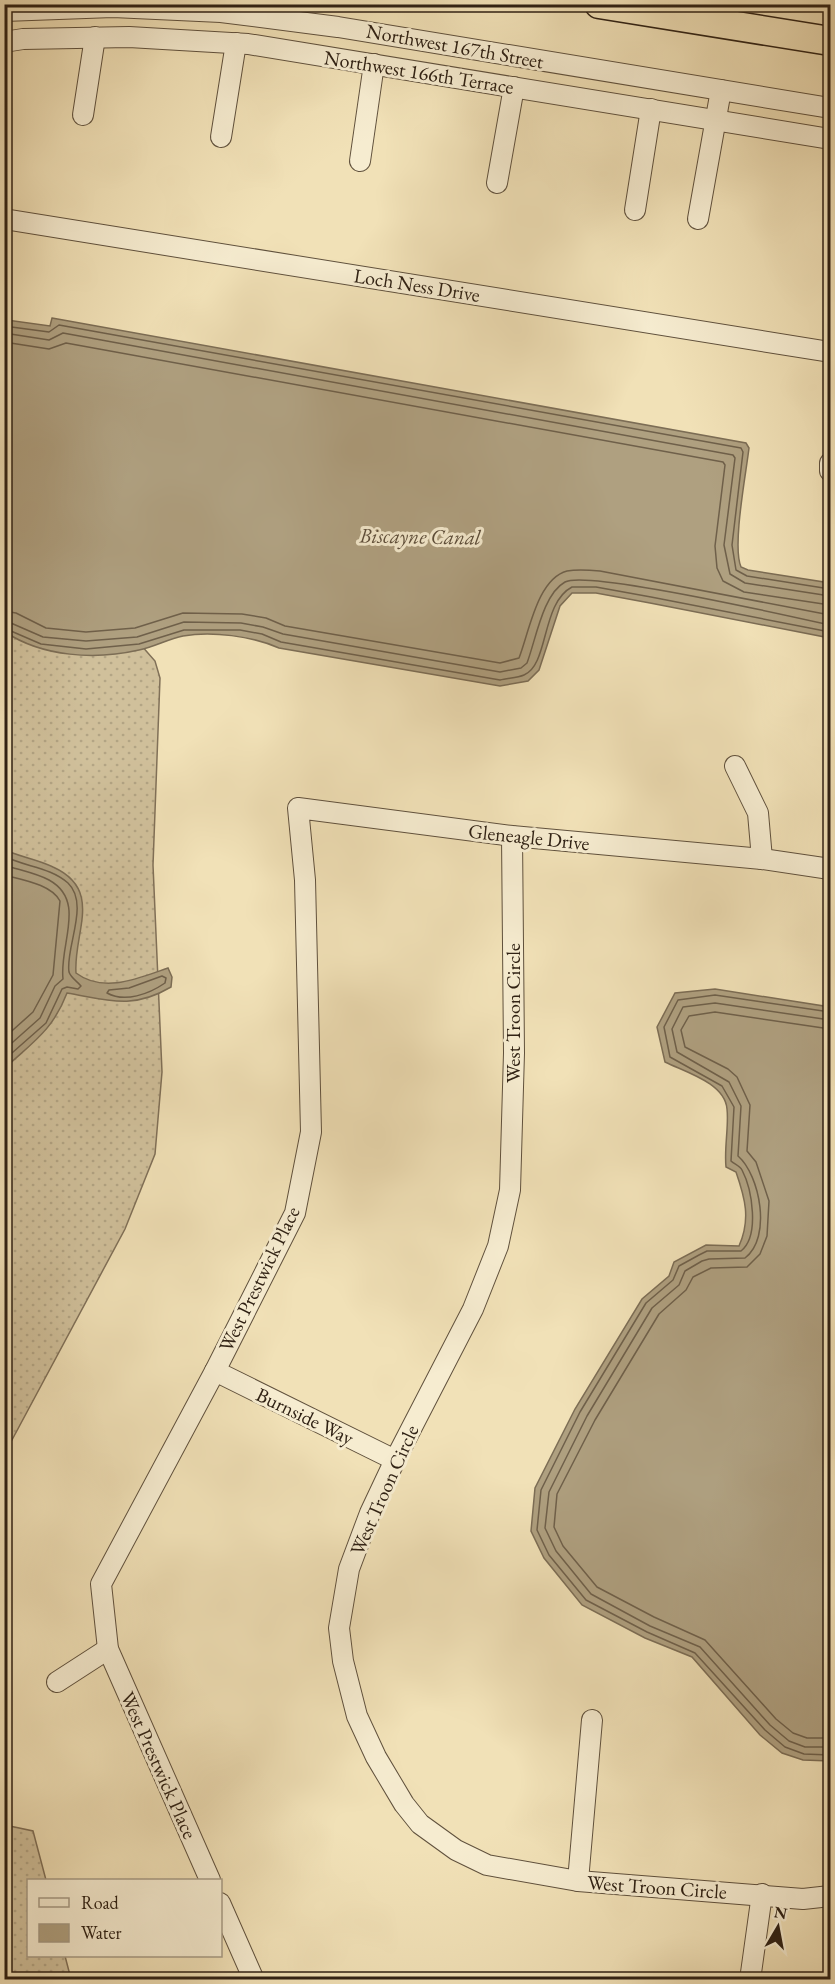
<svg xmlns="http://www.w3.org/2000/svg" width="835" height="1984" viewBox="0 0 835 1984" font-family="'EB Garamond',serif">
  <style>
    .grass { fill: url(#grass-dots); stroke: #807058; stroke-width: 1.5 }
    .water { fill: #afa080; stroke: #7c6d55; stroke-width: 1.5 }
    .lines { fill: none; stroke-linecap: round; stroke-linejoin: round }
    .shore { stroke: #6f604a; stroke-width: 1.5 }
    .minor-casing { stroke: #60513d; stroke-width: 22 }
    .highway-casing { stroke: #2f2114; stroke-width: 31 }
    .minor { stroke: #f6ecd0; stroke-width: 20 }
    .highway { stroke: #f1e1b7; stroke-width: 28 }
    .labels { text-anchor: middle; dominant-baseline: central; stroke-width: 6; stroke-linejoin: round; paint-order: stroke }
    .street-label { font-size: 20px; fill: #2f2114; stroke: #f6ecd0 }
    .water-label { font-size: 21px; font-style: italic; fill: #5c4d3a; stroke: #f6ecd0 }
  </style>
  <defs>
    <pattern id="grass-dots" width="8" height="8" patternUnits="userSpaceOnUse" patternTransform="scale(1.5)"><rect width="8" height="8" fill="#d0c09b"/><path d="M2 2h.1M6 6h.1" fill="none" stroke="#b3a585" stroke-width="1.8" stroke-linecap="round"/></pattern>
  </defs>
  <rect width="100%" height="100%" fill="#f1e1b7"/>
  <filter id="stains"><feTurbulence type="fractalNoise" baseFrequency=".00333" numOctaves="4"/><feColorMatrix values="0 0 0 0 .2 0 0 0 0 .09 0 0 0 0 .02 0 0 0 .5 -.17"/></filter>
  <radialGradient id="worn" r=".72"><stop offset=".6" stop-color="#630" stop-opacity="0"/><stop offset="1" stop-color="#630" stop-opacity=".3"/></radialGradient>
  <g class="grass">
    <path d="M5,597L133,636L155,661L160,678L153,865L162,1072L155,1154L125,1229L5,1453Z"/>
    <path d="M5,1825L33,1831L46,1880H28V1956H65L71,1979H5Z"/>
  </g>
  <g class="water">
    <path d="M52,318L746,443L749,448C746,474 732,546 741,567L748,570L830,583V638L650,603L596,593H572L560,606L539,670L528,681L500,686L279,648C252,636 212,631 183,636C168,639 154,647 139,650C95,660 43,657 5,632L4,325L7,320L50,326Z"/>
    <path d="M5,850C20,857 37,859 53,867C104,890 73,933 76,973C104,994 139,978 168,968L172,977L171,987C132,1010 108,1000 67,993C53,1030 33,1042 5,1068Z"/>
    <path d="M715,989L830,1007V1371L828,1398L830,1400V1761L803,1760L782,1753L760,1735L692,1657L645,1638L582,1605L544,1558L531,1531L535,1488L575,1409L642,1299L669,1276L674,1262L706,1245L739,1246C751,1219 745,1198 736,1172L726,1167C724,1148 729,1126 727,1109C725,1083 685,1072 665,1062L657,1027L675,993Z"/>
  </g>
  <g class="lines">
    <g class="shore">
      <path d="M4,326L49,332L59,325L741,448L743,452L732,545L736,570L747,576L830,589"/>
      <path d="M4,333L49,340L63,333L733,455L735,458L724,545L730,574L745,583L830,596"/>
      <path d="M4,342L49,349L66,343L723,462L725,465L715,546L717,568L723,581L744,592L830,605"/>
      <path d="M4,611L16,613L46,628L86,632L135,628L183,613L242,614L266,618L285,626L500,663L519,658C529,633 537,579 567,571C577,569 590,570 600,571L830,615"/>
      <path d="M4,620L43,637L86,641L137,637L184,622L241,623L263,627L283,634L500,672L521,668L527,663C536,639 543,594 565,582C586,570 794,617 830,625"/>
      <path d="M4,628L41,644L86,649L139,644L184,630H240L262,634L281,642L500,680C507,678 517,678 524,675C549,665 541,603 572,587H596L651,597L830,632"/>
      <path d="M4,856C25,867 50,867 68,883C90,904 65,948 69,972C71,978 77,981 81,986L78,989L67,987L62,989L46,1023L4,1060"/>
      <path d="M4,865C19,870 36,873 49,880C87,901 59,944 63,979L55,986L40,1018L4,1050"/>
      <path d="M4,875C22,880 51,884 60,901L53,975L33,1012L4,1038"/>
      <path d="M162,976L166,978L165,983C149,994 125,1003 107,993L109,990L129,988Z"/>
      <path d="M830,1012L715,995L678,1000L664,1027L670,1057L722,1086L734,1107L731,1161C734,1164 740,1166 742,1170C752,1189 760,1236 741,1251H707L699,1255L679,1266L673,1280L646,1303L580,1412L541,1490L537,1530L549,1555L586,1600L647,1632L695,1653L765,1730L785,1747L804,1754L830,1755"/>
      <path d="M830,1020L715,1003L683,1007L672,1029L677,1052L729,1082L741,1106L738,1156C760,1175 772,1238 745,1258L709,1259L702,1261L685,1271L679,1285L652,1308L587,1416L549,1492L545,1528L556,1551L591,1594L650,1626L700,1647L770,1725L789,1741L805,1747H830"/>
      <path d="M830,1029L715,1012L689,1016L681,1030L685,1047L728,1069L737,1077L750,1105L747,1151L756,1162L769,1201L767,1236L760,1254L747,1267L711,1268L693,1277L686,1290L659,1314L595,1420L557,1494L554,1527L563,1546L597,1587L654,1617L705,1640L776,1719L793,1733L807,1738H830"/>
    </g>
    <defs>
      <g id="minor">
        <path d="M4,11L113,7L221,12L338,27L830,108"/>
        <path d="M4,42L23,39L129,37L248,44L830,139"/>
        <path d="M83,115L95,37"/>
        <path d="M221,137L236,43"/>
        <path d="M360,161L374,64"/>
        <path d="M497,183L514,87"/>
        <path d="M635,210L651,109"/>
        <path d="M4,219L830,352"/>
        <path d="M698,219L721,90"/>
        <path d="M830,463V471"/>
        <path d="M735,766L758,813L762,859"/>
        <path d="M512,836L514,1053L510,1190L498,1246L473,1309L395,1460L370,1513L349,1569L339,1628L343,1661L357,1716L376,1757L404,1804L420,1824L456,1850L487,1865L578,1881L803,1899L830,1896"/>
        <path d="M215,1371L395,1460"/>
        <path d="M57,1682L108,1649"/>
        <path d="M210,1880L108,1649L101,1584L215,1371L295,1213L311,1132L305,880L298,808L512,836L762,859L830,869"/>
        <path d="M578,1881L592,1720"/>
        <path d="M220,1903L254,1980"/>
        <path d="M750,1980L762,1894"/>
      </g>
      <path id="highway" d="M599,4L830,41"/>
    </defs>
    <use href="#minor" class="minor-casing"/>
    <use href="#highway" class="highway-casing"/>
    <use href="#minor" class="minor"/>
    <use href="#highway" class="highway"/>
  </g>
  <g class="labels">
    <g class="street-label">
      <text transform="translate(455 46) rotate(10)">Northwest 167th Street</text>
      <text transform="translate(419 72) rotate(9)">Northwest 166th Terrace</text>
      <text transform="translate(417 285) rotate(9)">Loch Ness Drive</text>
      <text transform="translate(529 837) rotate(6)">Gleneagle Drive</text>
      <text transform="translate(513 1013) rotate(-90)">West Troon Circle</text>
      <text transform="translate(259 1279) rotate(-64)">West Prestwick Place</text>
      <text transform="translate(305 1416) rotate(26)">Burnside Way</text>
      <text transform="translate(384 1490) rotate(-66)">West Troon Circle</text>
      <text transform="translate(159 1765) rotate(66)">West Prestwick Place</text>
      <text transform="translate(657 1887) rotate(4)">West Troon Circle</text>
    </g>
    <g class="water-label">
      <text transform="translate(420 536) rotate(1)">Biscayne Canal</text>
    </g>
  </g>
  <rect width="835" height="1984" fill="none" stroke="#f1e1b7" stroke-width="24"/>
  <rect x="6" y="6" width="823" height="1972" fill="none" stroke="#2f2114" stroke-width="3"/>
  <rect x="12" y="12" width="811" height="1960" fill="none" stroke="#2f2114" stroke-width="1.5"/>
  <rect x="27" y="1879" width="195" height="78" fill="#f6ecd0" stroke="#a69b85" stroke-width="1.5"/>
  <rect x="39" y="1898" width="30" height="9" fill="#f6ecd0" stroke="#a69b85" stroke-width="1.5"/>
  <text x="81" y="1909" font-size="18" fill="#2f2114">Road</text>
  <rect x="39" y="1924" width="30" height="18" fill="#afa080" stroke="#a69b85" stroke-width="1.5"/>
  <text x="81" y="1939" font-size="18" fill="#2f2114">Water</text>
  <g transform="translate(778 1927) rotate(10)" stroke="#f6ecd0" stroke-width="4.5" paint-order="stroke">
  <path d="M0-4.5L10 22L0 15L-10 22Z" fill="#2f2114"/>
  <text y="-9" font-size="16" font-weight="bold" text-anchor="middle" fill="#2f2114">N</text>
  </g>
  <rect width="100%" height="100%" filter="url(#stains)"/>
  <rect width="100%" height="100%" fill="url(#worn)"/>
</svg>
